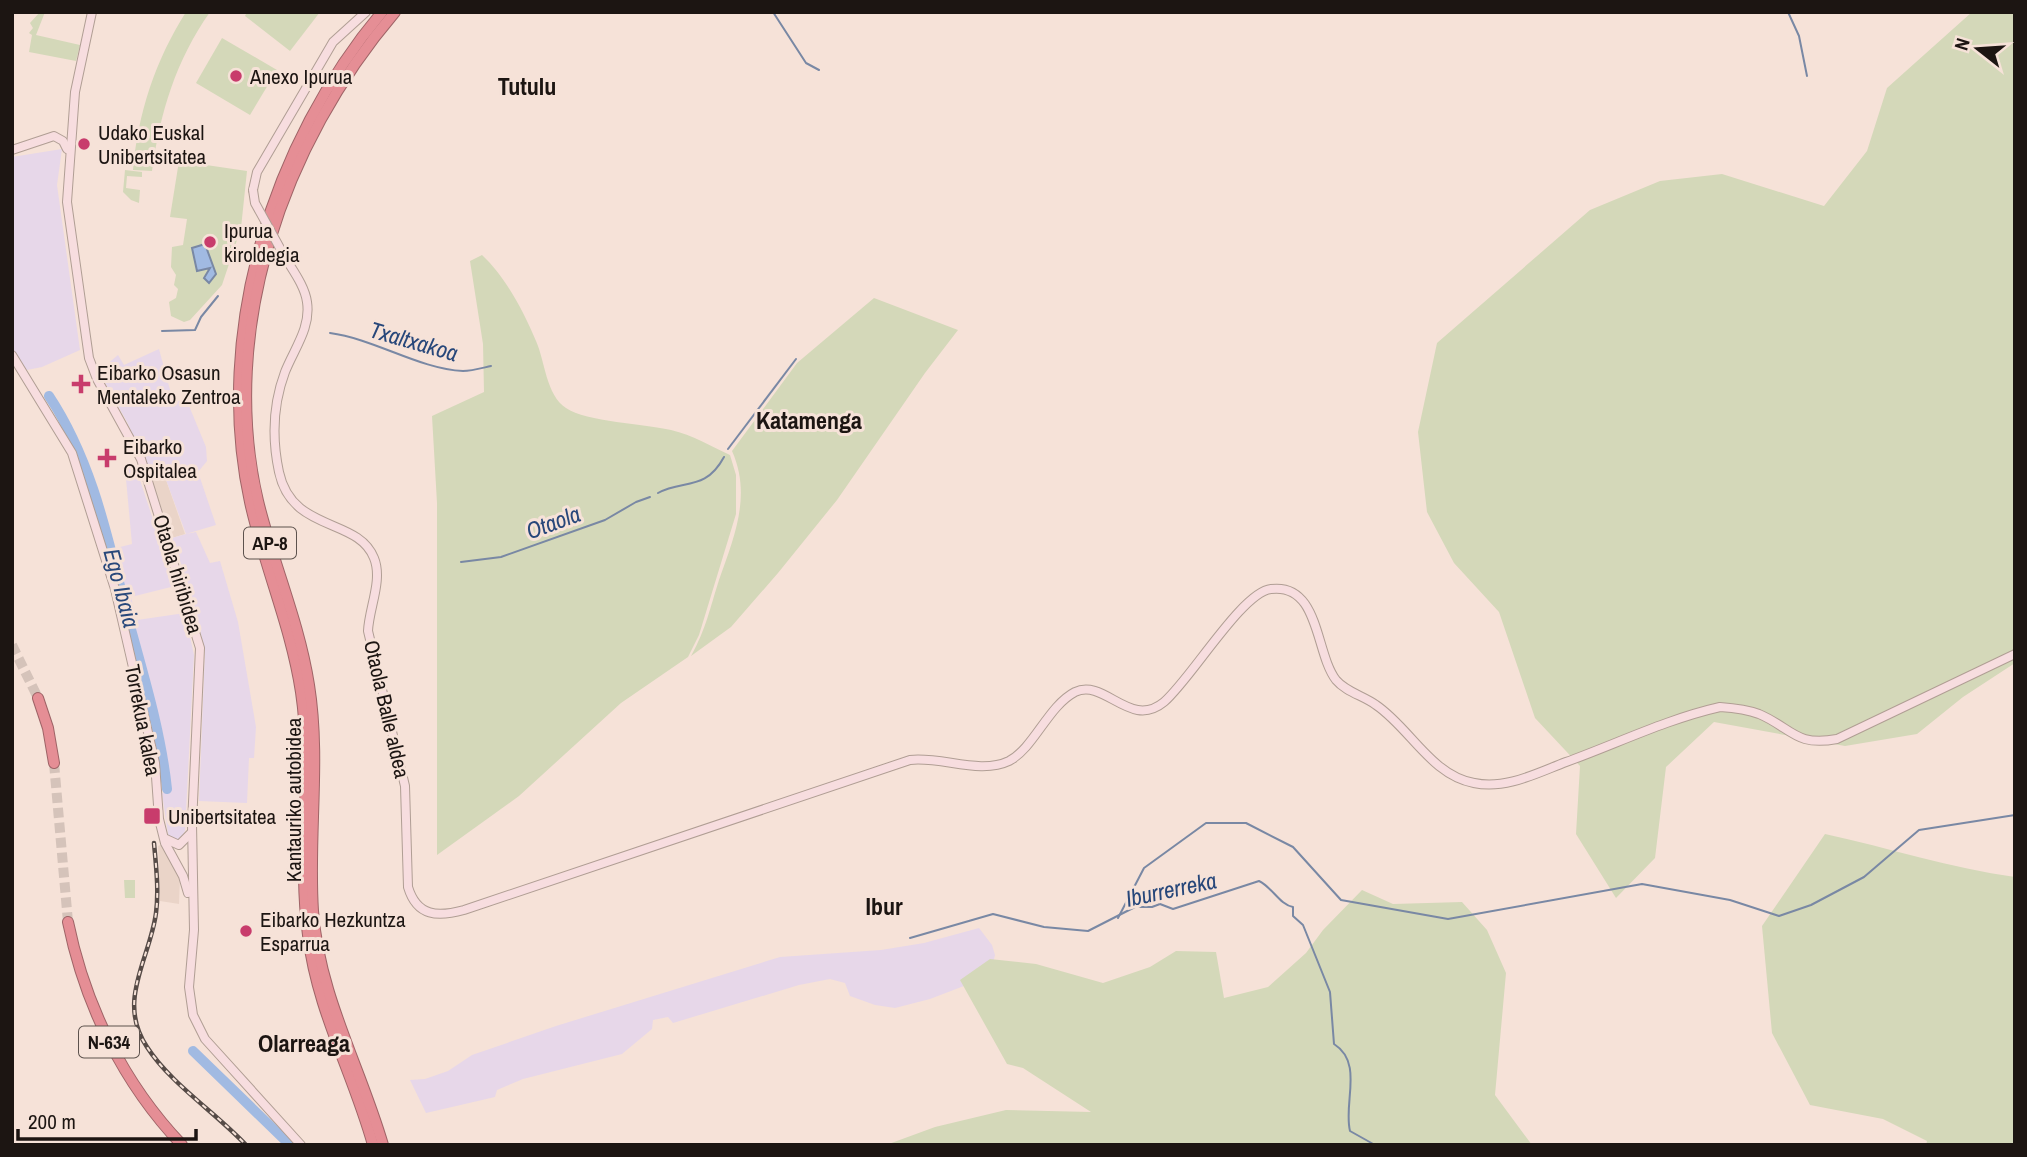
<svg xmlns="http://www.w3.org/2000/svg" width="2027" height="1157" viewBox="0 0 2027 1157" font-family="'Archivo Narrow',sans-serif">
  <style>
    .commercial { fill: #ead4c8 }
    .industrial { fill: #e7d7e9 }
    .green { fill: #d4d8b9 }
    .water { fill: #a1bae2; stroke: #7988a4; stroke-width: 2 }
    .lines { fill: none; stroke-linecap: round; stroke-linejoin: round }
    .stream { stroke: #7988a4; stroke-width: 2 }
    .river { stroke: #a1bae2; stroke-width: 10 }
    .highway-tunnel { stroke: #d5c3ba; stroke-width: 10; stroke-dasharray: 10 5; stroke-linecap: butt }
    .secondary-casing { stroke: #b09e94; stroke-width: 10 }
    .highway-casing { stroke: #9f6467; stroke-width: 12 }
    .secondary { stroke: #f7dddf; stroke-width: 8 }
    .highway { stroke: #e58e95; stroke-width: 10 }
    .rail-casing { stroke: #564b47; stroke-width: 4.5 }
    .rail { stroke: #f6e2d8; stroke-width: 2; stroke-dasharray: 5; stroke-linecap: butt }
    .secondary-bridge-casing { stroke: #b09e94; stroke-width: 10; stroke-linecap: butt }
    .secondary-bridge { stroke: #f7dddf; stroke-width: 8 }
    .poi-dot { fill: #c83c6c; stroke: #f6e2d8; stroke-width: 2.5 }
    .labels { text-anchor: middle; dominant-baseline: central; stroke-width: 6; stroke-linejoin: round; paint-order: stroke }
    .shield { fill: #f6e2d8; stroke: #5d524d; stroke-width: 2 }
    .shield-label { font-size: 19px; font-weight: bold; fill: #1c1512 }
    .poi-label { font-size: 21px; fill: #1c1512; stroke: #f6e2d8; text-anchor: start }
    .street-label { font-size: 21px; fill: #1c1512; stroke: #f6e2d8 }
    .water-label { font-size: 23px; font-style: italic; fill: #27477a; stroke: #f6e2d8 }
    .quarter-label { font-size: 24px; font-weight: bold; fill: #1c1512; stroke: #f6e2d8 }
  </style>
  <rect width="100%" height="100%" fill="#f6e2d8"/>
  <g class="commercial">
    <path d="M165,477L185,534L172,538L152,481Z"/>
    <path d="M163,844L180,877L179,904L160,901L158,846Z"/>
  </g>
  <g class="industrial">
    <path d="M62,149L57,185L80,350L42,367L27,370L20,364L12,346V157Z"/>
    <path d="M159,349L173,401H187L206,447L207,461L198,472L216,525L186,534L196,532L210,563L220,561L238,622L256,727L254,758H249L247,803L199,801L205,651L191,592L172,538L186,534L165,477L153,479L127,422L102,377L105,366L118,355L124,365Z"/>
    <path d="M135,465L175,586L131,597L137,620L185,613L194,655L185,831L179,842L170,838L168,834L162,793H170L163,734L129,603L126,601L112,549L132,544L125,468Z"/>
    <path d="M979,928L992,945L995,955L990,976L930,999L895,1008L875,1005L850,996L845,983L830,979L799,985L673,1023L668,1017L653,1020L652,1029L622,1054L523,1079L497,1090L495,1097L426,1113L410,1080L425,1079L448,1071L472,1055L556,1026L780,957L881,950L924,943Z"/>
  </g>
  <g class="green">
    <path d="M40,12H45L36,35L80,45L76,61L29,52L32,35L29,33L33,28L30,23Z"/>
    <path d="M186,12H210C176,60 160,113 152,171L133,170C138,113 155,61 186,12Z"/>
    <path d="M247,12H320L290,51L245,16Z"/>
    <path d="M1972,12H2015V663L1963,697L1917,734L1845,746L1714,722L1666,767L1655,858L1616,898L1576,834L1580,766L1535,718L1499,612L1454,563L1427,512L1418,432L1437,343L1590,210L1660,181L1722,174L1824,206L1867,151L1887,88Z"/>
    <path d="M222,38L277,70L250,115L196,83Z"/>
    <path d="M179,161L247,171L241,228L222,285L190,320L184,322L171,316L169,302L176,298L178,289L174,285L176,275L171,267L172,247L183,245L187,219L170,217Z"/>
    <path d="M125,170L142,172V177L127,176L126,188L140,190L139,203L131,200L123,192Z"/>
    <path d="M482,255C505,276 524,312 536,341C545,361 546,395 566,408C586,422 646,424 671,430C693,435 710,446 730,455L736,475V514L699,635L688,657L621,703L519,796L437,855V503L432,416L484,392L483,344L470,261Z"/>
    <path d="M874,298L958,330L925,373L837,500L778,573L731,627L691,656C706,629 710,608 719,580C734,537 752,496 732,451L797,363Z"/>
    <path d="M1825,834C1889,848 1951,868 2015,877V1145H1926L1927,1141L1883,1119L1810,1105L1772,1033L1762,926Z"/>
    <path d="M124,880H135V898H125Z"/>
    <path d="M1362,890L1393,904L1462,902L1487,930L1506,973L1495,1095L1532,1145H886L935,1127L1006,1110L1091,1112L1023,1068L1007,1064L960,980L990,959L1036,964L1103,983L1150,967L1176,951L1216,952L1224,998L1268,987L1306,953L1323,930Z"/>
  </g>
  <path class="water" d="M205,244L216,274L209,283L204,278L210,268L197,271L192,248Z"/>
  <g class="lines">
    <g class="stream">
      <path d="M773,12L806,63L819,70"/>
      <path d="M1788,12L1799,36L1807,76"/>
      <path d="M162,331L195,330L201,317L218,296"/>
      <path d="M330,333C375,339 419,369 463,371C472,371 482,368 491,366"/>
      <path d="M728,449L796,359"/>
      <path d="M658,493C683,479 705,492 724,457"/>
      <path d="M461,562L501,557L605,520L636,502L650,497"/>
      <path d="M1118,918L1144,868L1206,823H1246L1293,847L1341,900L1448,919L1642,884L1730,900L1779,916L1811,905L1864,877L1919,830L2015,815"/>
      <path d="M910,938L993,914L1044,927L1088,931L1135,907H1152L1160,904L1173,909L1259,881C1272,887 1280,905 1293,907V916L1303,925L1330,992L1334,1044C1364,1063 1343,1103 1350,1131L1375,1145"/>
    </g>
    <g class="river">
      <path d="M49,396C94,464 109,544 129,622C144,677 161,732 167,789"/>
      <path d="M193,1051L290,1145"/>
    </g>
    <g class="highway-tunnel">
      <path d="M12,645L38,698"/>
      <path d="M54,763L68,922"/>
    </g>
    <defs>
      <g id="secondary">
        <path d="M92,12L75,92L67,202L89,358L97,379L141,459L200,648L192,824L194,930L189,987L193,1015L205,1039L301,1145"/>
        <path d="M12,150L54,136L63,141L67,149"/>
        <path d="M253,190L257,172L333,42L366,12"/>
        <path d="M286,259C294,272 305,287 307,302C311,328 294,349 285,372C273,404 272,439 279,472C292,533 358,517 374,558C383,580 369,608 368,631L405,786L408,887C417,917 438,917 464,910L910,760C941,756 980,775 1009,761C1034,748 1048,706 1075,692C1105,678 1130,730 1164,702C1191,679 1242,592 1271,589C1320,583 1315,653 1336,680C1346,692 1364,696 1376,705C1410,728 1431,775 1474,783C1505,790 1537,773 1566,762C1616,744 1667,719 1720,707C1734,708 1746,709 1759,714C1792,728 1795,747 1837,739L2015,654"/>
        <path d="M12,355L72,453L115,589L155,763L159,819L165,843L183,876L188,893"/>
        <path d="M166,839L179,845L191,833"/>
      </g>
      <g id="highway">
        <path d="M38,698L48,728L54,763"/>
        <path d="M68,922C85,1005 123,1083 182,1145"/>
        <path d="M373,1145C353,1073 317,1011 308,935C297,854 313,772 301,692C291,626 264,566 250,502C213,333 272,143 382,12"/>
        <path d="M383,1145C360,1066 319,995 313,911C308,835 321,760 309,685C299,621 273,563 258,501C218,330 283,143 395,12"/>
      </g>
    </defs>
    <use href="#secondary" class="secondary-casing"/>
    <use href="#highway" class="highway-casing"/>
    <use href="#secondary" class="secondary"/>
    <use href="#highway" class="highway"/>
    <defs>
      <path id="rail" d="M154,843C156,866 159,890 156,913C150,959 116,1001 147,1047C170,1083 216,1113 246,1145"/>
    </defs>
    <use href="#rail" class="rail-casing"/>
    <use href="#rail" class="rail"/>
    <defs>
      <path id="secondary-bridge" d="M253,190L255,203L286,259"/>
    </defs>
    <use href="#secondary-bridge" class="secondary-bridge-casing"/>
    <use href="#secondary-bridge" class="secondary-bridge"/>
  </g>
  <g class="poi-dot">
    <circle cx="236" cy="76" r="7"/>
    <circle cx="84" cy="144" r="7"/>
    <circle cx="210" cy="242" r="7"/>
    <path d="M77.5 373.5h7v7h7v7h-7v7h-7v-7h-7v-7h7z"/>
    <path d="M103.5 447.5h7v7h7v7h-7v7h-7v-7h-7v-7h7z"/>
    <rect x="143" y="807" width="18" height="18" rx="3.5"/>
    <circle cx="246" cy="931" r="7"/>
  </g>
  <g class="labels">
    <g class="shield">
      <rect x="244" y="527.5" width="52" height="31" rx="5"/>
      <rect x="79" y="1026.5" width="60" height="31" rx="5"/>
    </g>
    <g class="shield-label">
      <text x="270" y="543">AP-8</text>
      <text x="109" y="1042">N-634</text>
    </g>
    <g class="poi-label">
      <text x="250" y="76">Anexo Ipurua</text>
      <text x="98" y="132">Udako Euskal<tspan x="98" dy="24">Unibertsitatea</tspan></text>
      <text x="224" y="230">Ipurua<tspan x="224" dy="24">kiroldegia</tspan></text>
      <text x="97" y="372">Eibarko Osasun<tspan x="97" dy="24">Mentaleko Zentroa</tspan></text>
      <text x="123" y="446">Eibarko<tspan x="123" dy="24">Ospitalea</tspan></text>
      <text x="168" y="816">Unibertsitatea</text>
      <text x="260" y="919">Eibarko Hezkuntza<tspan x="260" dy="24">Esparrua</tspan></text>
    </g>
    <g class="street-label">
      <text transform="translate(178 574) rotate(73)">Otaola hiribidea</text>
      <text transform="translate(387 709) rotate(77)">Otaola Balle aldea</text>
      <text transform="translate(143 720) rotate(79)">Torrekua kalea</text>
      <text transform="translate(293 800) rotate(-90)">Kantauriko autobidea</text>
    </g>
    <g class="water-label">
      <text transform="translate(414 341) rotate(16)">Txaltxakoa</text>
      <text transform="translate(553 522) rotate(-20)">Otaola</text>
      <text transform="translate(122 588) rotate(75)">Ego Ibaia</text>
      <text transform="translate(1171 889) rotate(-12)">Iburrerreka</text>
    </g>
    <g class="quarter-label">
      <text x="527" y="86">Tutulu</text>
      <text x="809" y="420">Katamenga</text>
      <text x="884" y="906">Ibur</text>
      <text x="304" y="1043">Olarreaga</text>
    </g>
  </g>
  <rect width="2027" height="1157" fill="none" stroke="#1c1512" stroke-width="28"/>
  <g transform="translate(1978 49) rotate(287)" stroke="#f6e2d8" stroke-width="5" paint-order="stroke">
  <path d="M0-5L12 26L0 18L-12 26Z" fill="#1c1512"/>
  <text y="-10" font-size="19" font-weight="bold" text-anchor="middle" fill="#1c1512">N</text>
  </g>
  <path d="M18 1129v10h178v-10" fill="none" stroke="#1c1512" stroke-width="3.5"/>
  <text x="28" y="1129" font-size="21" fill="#1c1512" stroke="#f6e2d8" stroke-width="5" paint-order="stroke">200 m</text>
</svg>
